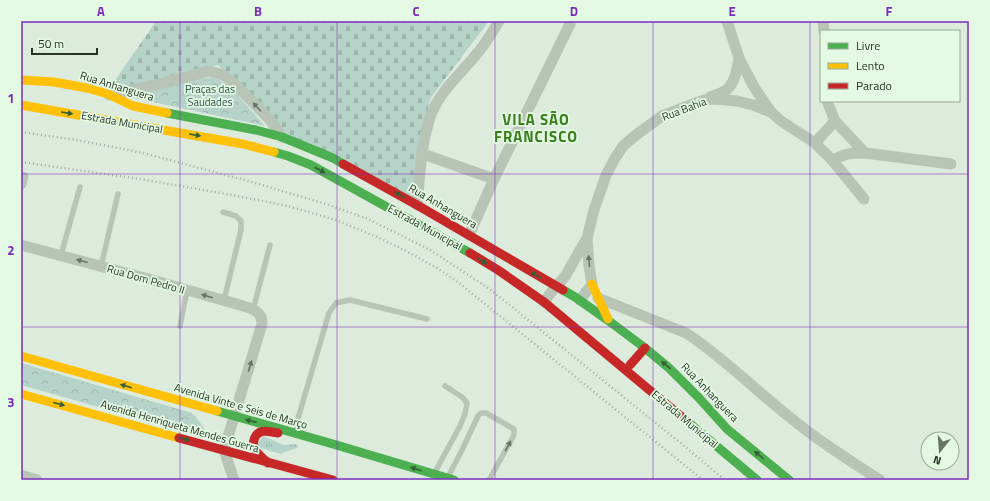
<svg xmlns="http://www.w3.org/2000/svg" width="990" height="501" viewBox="0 0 990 501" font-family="'Titillium Web',sans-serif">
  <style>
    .grass { fill: url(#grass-tufts) }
    .cemetery { fill: url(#cemetery-stones) }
    .park { fill: url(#park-crowns) }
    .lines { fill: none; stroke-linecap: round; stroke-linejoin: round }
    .lane { stroke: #b7c4b6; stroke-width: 5.5 }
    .street { stroke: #b7c4b6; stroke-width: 11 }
    .fast { stroke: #4caf50; stroke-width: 9 }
    .slow { stroke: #ffc107; stroke-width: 9 }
    .jam { stroke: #c62828; stroke-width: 9 }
    .rail { stroke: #a1aba1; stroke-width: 2.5; stroke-dasharray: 1 3; stroke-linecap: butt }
    .oneway { fill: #687566 }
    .oneway2 { fill: #355f34 }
    .grid { fill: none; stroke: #7b2cbf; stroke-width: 1; stroke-opacity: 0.55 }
    .labels { text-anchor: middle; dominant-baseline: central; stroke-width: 3.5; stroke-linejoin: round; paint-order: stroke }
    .street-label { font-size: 11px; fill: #283425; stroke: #e3f9e3 }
    .park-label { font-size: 11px; fill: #29524b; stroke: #e3f9e3 }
    .district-label { font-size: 15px; font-weight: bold; letter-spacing: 1px; fill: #3a7e1c; stroke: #e3f9e3 }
    .neatline { fill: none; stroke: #7b2cbf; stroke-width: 1.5 }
    .grid-label { font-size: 13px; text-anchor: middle; font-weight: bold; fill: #7b2cbf }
  </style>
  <defs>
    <pattern id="grass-tufts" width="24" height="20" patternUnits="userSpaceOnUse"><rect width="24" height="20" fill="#b6d3c9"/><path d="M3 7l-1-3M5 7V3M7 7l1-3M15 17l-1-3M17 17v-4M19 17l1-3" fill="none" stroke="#9cb6ac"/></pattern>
    <pattern id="cemetery-stones" width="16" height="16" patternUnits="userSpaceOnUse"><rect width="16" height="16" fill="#b6d3c9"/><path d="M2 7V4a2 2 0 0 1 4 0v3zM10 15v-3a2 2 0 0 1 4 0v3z" fill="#9cb6ac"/></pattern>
    <pattern id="park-crowns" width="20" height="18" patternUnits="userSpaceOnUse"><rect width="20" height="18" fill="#b6d3c9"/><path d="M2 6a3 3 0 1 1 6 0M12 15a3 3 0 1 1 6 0" fill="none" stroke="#9cb6ac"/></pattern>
  </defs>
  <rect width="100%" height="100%" fill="#ddebdd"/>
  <path class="grass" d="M263,436L284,445L296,444L299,447L280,454L255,446Z"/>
  <path class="cemetery" d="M156,21H489L430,99L418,157L414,199L285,133L269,114L218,65L129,87L114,82Z"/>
  <g class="park">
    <path d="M213,77L230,86L265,126L129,97L198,79Z"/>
    <path d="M21,363L192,413L196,417L206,431L204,437L21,385Z"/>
  </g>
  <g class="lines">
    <g class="lane">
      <path d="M223,212L236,216L241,221V230L224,300"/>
      <path d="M61,255L80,187"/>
      <path d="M101,266L118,194"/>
      <path d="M253,310L270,245"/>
      <path d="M180,326L187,290"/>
      <path d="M294,432L329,313L336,303L350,300L427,319"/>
      <path d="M435,472L460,426L465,414L467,403L462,397L445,386"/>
      <path d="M448,477L462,450L478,416L481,413H486L514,429V433L513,437L489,480"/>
    </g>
    <g class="street">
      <path d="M727,21L739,58L754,87L771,112"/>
      <path d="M823,21L824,31"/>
      <path d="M109,95L156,85L209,71L217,73L225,76L240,89L270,120L282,137"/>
      <path d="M710,97C715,95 720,94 725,91C735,84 737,69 739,58"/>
      <path d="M827,101L835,121L865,153L951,164"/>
      <path d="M815,143L835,121"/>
      <path d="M423,154L494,179"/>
      <path d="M833,161C843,153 853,153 865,153"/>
      <path d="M21,184L23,177"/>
      <path d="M417,205C420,174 421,141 432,112C441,91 461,73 475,56C484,46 492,33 499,21"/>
      <path d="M469,235L494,179L570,24"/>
      <path d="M21,245L152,280L240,305C250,308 263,311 262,324L224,450L234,480"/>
      <path d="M598,298L686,333C726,359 759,394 797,423C823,444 852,462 880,480"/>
      <path d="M580,300L592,284L589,266L587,239"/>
      <path d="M544,302L556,286L562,280L566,275L587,238L594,210L606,175L614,160L623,146L636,135L662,116L704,100L714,99L737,101L753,105L771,112L781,121L815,143L833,161L864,199"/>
      <path d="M21,475L37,480"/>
    </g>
    <g class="fast">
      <path d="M167,113L256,130L282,137L333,158L343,164"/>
      <path d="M274,152L288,156L311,165L470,253"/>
      <path d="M563,290L575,297L609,321L645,348L669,368L699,398L727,429L789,480"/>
      <path d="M217,411L333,444L454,480"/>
      <path d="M689,423L757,480"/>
    </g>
    <g class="slow">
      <path d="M21,80L54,82L87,88L108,94L133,106L167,113"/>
      <path d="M21,105L243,144L274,152"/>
      <path d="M592,284L608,319"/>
      <path d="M21,356L217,411"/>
      <path d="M21,394L179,438"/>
    </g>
    <g class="jam">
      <path d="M343,164L417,205L563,290"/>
      <path d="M470,253L498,270L544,302L689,423"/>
      <path d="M630,365L645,348"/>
      <path d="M179,438L333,480"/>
      <path d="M268,463C264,459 258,455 255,449C253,446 253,443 254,440C257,428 269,431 278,433"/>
    </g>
    <g class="rail">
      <path d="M21,132L77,140L143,153L252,182L326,204L368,219L432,251L491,290L683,445L725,480"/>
      <path d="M21,162L140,179L232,195L288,206L336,220L377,237L406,251L437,268L459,283L703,480"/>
    </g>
  </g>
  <defs><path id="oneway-solid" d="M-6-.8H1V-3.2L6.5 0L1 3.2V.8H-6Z"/></defs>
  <g class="oneway">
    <use href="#oneway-solid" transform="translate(257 107) rotate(-133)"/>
    <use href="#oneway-solid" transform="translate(82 261) rotate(-165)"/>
    <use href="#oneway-solid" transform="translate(589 261) rotate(-95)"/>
    <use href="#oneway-solid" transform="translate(207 296) rotate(-164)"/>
    <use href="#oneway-solid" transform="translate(250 366) rotate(-74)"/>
    <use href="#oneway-solid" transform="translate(508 446) rotate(-61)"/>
  </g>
  <g class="oneway2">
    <use href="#oneway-solid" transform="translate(67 113) rotate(9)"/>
    <use href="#oneway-solid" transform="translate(195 135) rotate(9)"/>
    <use href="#oneway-solid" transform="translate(320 170) rotate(27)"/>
    <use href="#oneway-solid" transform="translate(400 195) rotate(-151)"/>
    <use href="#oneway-solid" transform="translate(482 261) rotate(32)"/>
    <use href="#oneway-solid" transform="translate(536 275) rotate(-150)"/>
    <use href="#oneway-solid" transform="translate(666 365) rotate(-139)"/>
    <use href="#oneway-solid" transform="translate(126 386) rotate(-164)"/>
    <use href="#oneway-solid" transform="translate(59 404) rotate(15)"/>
    <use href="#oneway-solid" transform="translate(251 421) rotate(-165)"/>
    <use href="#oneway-solid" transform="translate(184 439) rotate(15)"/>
    <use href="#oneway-solid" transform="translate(759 455) rotate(-140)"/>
    <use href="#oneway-solid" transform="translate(416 469) rotate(-163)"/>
  </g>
  <path class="grid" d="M180,21V480M337,21V480M495,21V480M653,21V480M810,21V480M21,174H969M21,327H969"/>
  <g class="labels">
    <g class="street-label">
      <text transform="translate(117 86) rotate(17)">Rua Anhanguera</text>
      <text transform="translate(684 109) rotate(-21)">Rua Bahia</text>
      <text transform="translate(122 122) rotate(10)">Estrada Municipal</text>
      <text transform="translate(443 206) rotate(30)">Rua Anhanguera</text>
      <text transform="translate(425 227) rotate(29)">Estrada Municipal</text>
      <text transform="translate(146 279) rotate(16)">Rua Dom Pedro II</text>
      <text transform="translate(710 392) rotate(46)">Rua Anhanguera</text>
      <text transform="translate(241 406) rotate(16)">Avenida Vinte e Seis de Março</text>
      <text transform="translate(685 419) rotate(40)">Estrada Municipal</text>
      <text transform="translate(180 426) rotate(16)">Avenida Henriqueta Mendes Guerra</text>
    </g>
    <g class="park-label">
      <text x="210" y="89">Praças das<tspan x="210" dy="13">Saudades</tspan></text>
    </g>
    <g class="district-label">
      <text x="536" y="119">VILA SÃO<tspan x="536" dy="17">FRANCISCO</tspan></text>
    </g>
  </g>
  <rect width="990" height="501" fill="none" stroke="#e3f9e3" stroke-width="44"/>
  <rect x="820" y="30" width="140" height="72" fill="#e3f9e3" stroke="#98aa97"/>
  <rect x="828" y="43" width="20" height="6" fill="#4caf50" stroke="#98aa97"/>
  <text x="856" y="50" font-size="12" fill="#283425">Livre</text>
  <rect x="828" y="63" width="20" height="6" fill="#ffc107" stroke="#98aa97"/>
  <text x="856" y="70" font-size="12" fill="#283425">Lento</text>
  <rect x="828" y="83" width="20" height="6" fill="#c62828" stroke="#98aa97"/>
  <text x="856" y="90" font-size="12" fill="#283425">Parado</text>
  <g transform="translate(940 451) rotate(197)"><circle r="19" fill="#e3f9e3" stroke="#98aa97"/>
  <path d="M0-3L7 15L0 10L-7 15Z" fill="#677465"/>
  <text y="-6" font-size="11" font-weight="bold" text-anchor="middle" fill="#283425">N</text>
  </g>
  <path d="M32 48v6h65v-6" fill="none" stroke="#283425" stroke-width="2"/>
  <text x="38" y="48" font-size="12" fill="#283425" stroke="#e3f9e3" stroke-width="3" paint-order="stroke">50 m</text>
  <rect x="22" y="22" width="946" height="457" class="neatline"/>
  <g class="grid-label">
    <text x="101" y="16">A</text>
    <text x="258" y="16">B</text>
    <text x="416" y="16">C</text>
    <text x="574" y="16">D</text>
    <text x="732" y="16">E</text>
    <text x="889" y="16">F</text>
    <text x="11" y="103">1</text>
    <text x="11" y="255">2</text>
    <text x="11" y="407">3</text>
  </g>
</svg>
